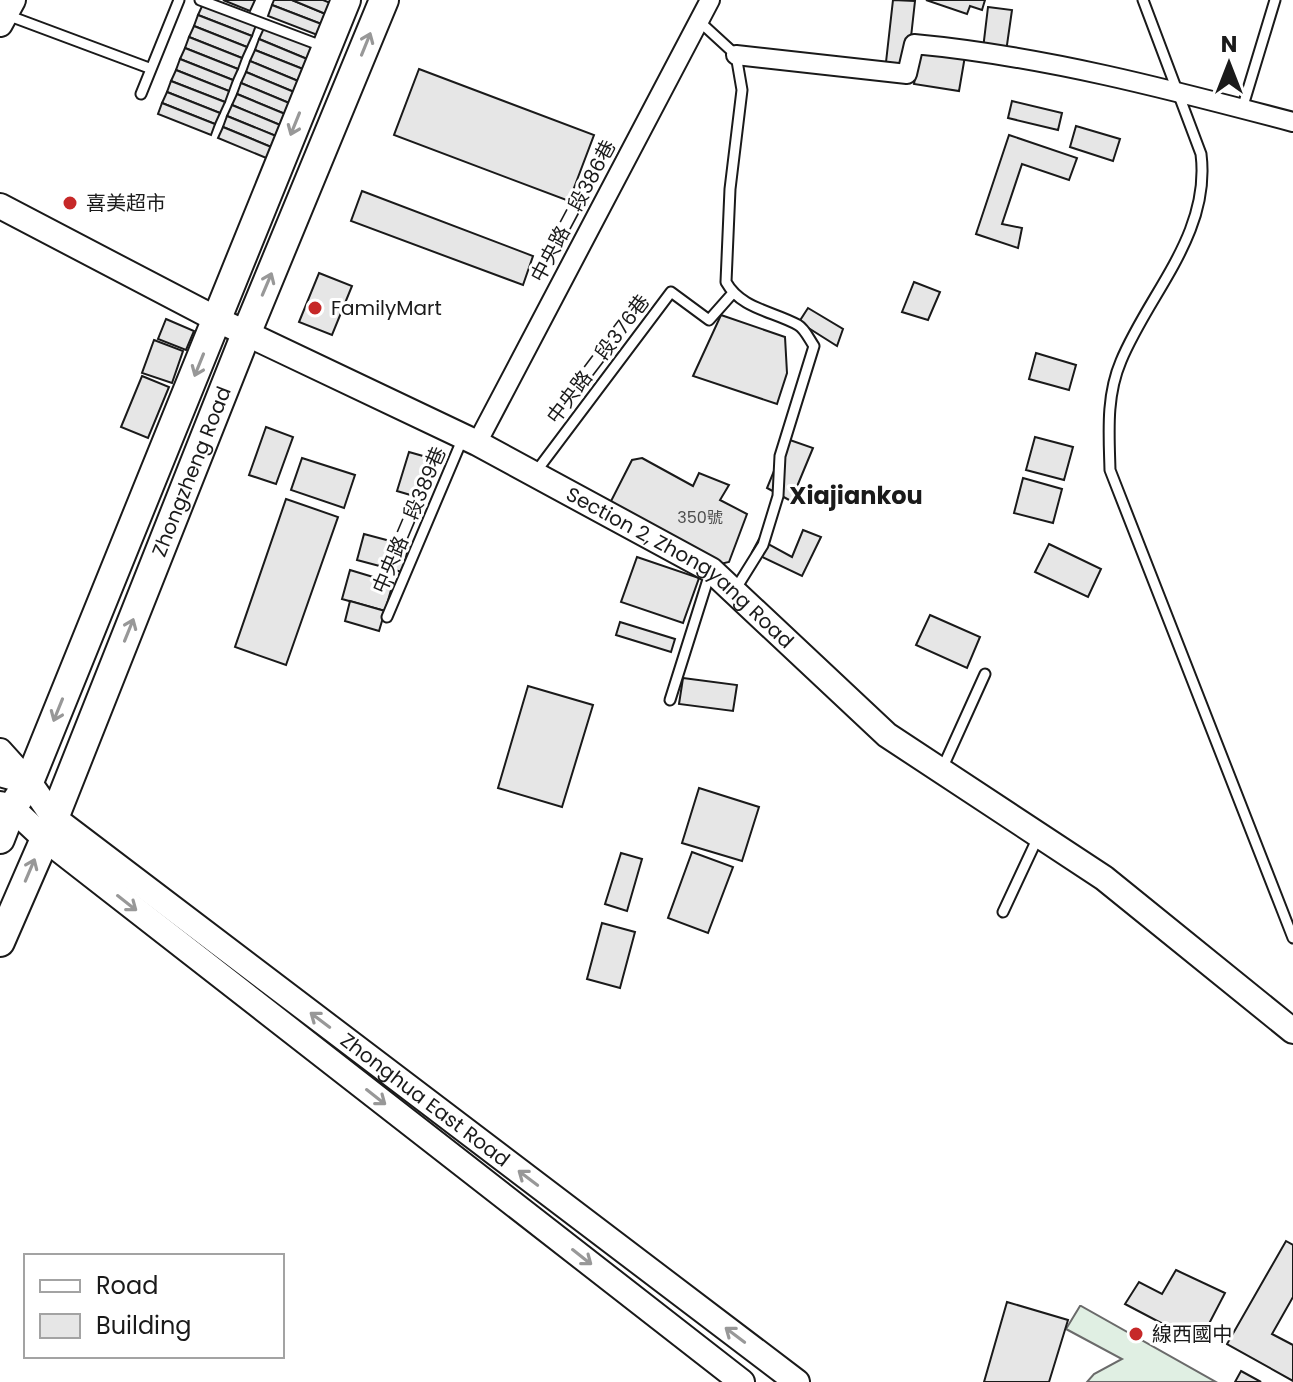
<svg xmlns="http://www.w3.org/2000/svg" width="1293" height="1382" viewBox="0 0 1293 1382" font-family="Poppins,'Noto Sans TC',sans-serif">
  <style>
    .green { fill: #e0efe3; stroke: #6a6a6a; stroke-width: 2 }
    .building { fill: #e6e6e6; stroke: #1a1a1a; stroke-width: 2 }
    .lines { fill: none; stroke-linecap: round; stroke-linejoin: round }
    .lane-casing { stroke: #1a1a1a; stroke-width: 13 }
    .street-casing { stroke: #1a1a1a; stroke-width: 22 }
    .secondary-casing { stroke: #1a1a1a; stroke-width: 28 }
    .primary-casing { stroke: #1a1a1a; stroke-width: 32 }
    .lane { stroke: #fff; stroke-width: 9 }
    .street { stroke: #fff; stroke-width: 18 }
    .secondary { stroke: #fff; stroke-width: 24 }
    .primary { stroke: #fff; stroke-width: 28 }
    .oneway { stroke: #989898 }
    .poi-dot { fill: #c62828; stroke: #fff; stroke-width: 3 }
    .labels { text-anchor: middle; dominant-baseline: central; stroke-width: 6; stroke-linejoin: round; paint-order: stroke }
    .number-label { font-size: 16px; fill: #4d4d4d }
    .poi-label { font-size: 20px; fill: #1a1a1a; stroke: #fff; text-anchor: start }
    .street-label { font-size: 20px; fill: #1a1a1a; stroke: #fff }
    .quarter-label { font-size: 24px; font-weight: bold; fill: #1a1a1a; stroke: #fff }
  </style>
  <rect width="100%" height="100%" fill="#fff"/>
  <path class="green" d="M1080,1306H1081L1216,1382H1087L1094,1374L1122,1359L1066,1329Z"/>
  <g class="building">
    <path d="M223,0H255L250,11Z"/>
    <path d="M274,0H292L328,15L324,25L272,5Z"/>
    <path d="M292,0H323L333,4L328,15Z"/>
    <path d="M893,0L915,1L907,73L885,71Z"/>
    <path d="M926,0H985L982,10L970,6L967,14Z"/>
    <path d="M203,4L256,25L252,36L198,15Z"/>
    <path d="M272,5L324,25L320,36L268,16Z"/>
    <path d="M988,7L1012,10L1006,52L983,49Z"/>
    <path d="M198,15L252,36L247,47L194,26Z"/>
    <path d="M194,26L247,47L242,58L189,37Z"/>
    <path d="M264,28L317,49L312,61L259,39Z"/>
    <path d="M189,37L242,58L238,69L185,48Z"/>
    <path d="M259,39L312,61L308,71L255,50Z"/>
    <path d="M185,48L238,69L233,80L180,59Z"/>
    <path d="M920,49L965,56L959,91L914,84Z"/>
    <path d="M255,50L308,71L303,83L250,61Z"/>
    <path d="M180,59L233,80L229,91L176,70Z"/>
    <path d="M250,61L303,83L299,94L246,72Z"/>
    <path d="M419,69L594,135L569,201L394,135Z"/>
    <path d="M176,70L229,91L225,102L171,81Z"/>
    <path d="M246,72L299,94L294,105L241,83Z"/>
    <path d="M171,81L225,102L220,113L167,92Z"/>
    <path d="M241,83L294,105L290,116L237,94Z"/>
    <path d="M167,92L220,113L215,124L162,103Z"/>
    <path d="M237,94L290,116L285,127L232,105Z"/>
    <path d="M1012,101L1062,113L1058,130L1008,118Z"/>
    <path d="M162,103L215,124L211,135L158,114Z"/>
    <path d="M232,105L285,127L281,138L227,116Z"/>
    <path d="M227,116L281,138L276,149L223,127Z"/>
    <path d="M1076,126L1120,139L1113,161L1070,147Z"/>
    <path d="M223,127L276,149L271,160L218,138Z"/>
    <path d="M1009,135L1077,158L1069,180L1022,164L1002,224L1022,228L1018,248L976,234Z"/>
    <path d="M362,191L533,256L523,285L351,221Z"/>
    <path d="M319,273L352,286L332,335L299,322Z"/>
    <path d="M914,282L940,292L928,320L902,312Z"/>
    <path d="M808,308L843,329L837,346L799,322Z"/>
    <path d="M721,315L785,337L787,373L777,404L693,376Z"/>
    <path d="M166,319L194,331L186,350L158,339Z"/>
    <path d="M154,340L183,351L172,383L142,373Z"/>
    <path d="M1036,353L1076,365L1069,390L1029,379Z"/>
    <path d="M142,376L169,387L148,438L121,427Z"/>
    <path d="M266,427L293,437L276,484L249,475Z"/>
    <path d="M1035,437L1073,447L1064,480L1026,470Z"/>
    <path d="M787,439L813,448L791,501L767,488Z"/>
    <path d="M409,452L437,460L424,499L397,491Z"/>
    <path d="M302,458L355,475L344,508L291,490Z"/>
    <path d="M642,458L693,486L699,473L729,485L720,500L747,514L729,562L716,565L609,505L632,460Z"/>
    <path d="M1023,478L1062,489L1053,523L1014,513Z"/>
    <path d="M286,499L338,517L286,665L235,647Z"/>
    <path d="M803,530L821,537L802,576L752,552L759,539L792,557Z"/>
    <path d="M364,534L409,546L402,572L357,560Z"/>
    <path d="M1049,544L1101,569L1088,597L1035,572Z"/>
    <path d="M637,557L699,578L683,623L621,602Z"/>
    <path d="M350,570L393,583L385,611L342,599Z"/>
    <path d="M350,601L385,611L379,631L345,621Z"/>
    <path d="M930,615L980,637L967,668L916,645Z"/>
    <path d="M620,622L675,639L671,652L616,635Z"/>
    <path d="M683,678L737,685L733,711L679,704Z"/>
    <path d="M528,686L593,705L562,807L498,788Z"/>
    <path d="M699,788L759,807L742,861L682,843Z"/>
    <path d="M692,852L733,867L708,933L668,918Z"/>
    <path d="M621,853L642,859L627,911L605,904Z"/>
    <path d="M602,923L635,932L620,988L587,979Z"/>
    <path d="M1286,1241L1293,1245V1297L1272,1334L1293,1345V1381L1227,1344Z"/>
    <path d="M1176,1270L1225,1293L1199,1343L1125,1304L1139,1282L1162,1294Z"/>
    <path d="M1007,1302L1068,1320L1049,1382H984Z"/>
    <path d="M1241,1371L1261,1382H1235Z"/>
  </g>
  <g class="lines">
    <defs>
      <g id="lane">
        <path d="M200,0L322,46"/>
        <path d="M1143,0L1201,154C1211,234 1149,293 1121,361C1106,396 1109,433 1110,470L1293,938"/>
        <path d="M7,15L149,68"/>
        <path d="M700,22L736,55L742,90L730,189L726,282C741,309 773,311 798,325C805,329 809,339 814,346L780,456L778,496L763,545L735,590"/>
        <path d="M141,94L179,0"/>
        <path d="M1242,109L1275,0"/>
        <path d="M535,473L671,292L709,320L732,294"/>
        <path d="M387,617L462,440"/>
        <path d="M670,700L710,573"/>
        <path d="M942,769L985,674"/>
        <path d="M1003,912L1039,835"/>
      </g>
      <g id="street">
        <path d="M736,55L907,74L914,44C1043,56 1168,89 1293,122"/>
        <path d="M477,443L710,0"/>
      </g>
      <g id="secondary">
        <path d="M0,24L13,0"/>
        <path id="s1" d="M0,206L218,320L477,443L711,570L887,735L1104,878L1293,1031"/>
        <path d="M0,751L27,781"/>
        <path id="s2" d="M0,774L29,782L54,818L797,1382"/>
        <path d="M0,804L12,808L44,838L742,1382"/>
      </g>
      <g id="primary">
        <path d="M0,839L12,808L29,782L346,0"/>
        <path id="s3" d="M0,942L54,818L246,334L384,0"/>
      </g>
    </defs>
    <use href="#lane" class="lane-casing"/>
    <use href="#street" class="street-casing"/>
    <use href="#secondary" class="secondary-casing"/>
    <use href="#primary" class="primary-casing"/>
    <use href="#lane" class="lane"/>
    <use href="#street" class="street"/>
    <use href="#secondary" class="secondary"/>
    <use href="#primary" class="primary"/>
  </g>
  <defs><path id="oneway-shaft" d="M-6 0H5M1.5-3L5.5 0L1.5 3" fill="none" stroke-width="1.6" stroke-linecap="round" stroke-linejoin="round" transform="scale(2)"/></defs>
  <g class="oneway">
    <use href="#oneway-shaft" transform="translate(366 44) rotate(-68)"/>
    <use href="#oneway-shaft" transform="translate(295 124) rotate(112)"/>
    <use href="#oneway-shaft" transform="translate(267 284) rotate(-67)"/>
    <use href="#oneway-shaft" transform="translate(199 365) rotate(112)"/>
    <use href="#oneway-shaft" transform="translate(129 630) rotate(-68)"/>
    <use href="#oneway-shaft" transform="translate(58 710) rotate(112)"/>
    <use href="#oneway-shaft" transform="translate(30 870) rotate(-67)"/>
    <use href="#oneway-shaft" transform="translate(127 903) rotate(38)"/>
    <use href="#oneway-shaft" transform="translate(320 1020) rotate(-143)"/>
    <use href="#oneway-shaft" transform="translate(376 1097) rotate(38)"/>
    <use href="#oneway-shaft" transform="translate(528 1178) rotate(-143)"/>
    <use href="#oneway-shaft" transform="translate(582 1257) rotate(38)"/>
    <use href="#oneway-shaft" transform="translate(735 1335) rotate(-143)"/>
  </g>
  <g class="poi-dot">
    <circle cx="70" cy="203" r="8"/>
    <circle cx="315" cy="308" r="8"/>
    <circle cx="1136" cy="1334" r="8"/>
  </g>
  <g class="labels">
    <g class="number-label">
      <text x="700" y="517">350號</text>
    </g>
    <g class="poi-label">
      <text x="86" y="203">喜美超市</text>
      <text x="331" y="308">FamilyMart</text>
      <text x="1152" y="1334">線西國中</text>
    </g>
    <g class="street-label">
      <text transform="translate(573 211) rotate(-62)">中央路二段386巷</text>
      <text transform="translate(598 359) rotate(-53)">中央路二段376巷</text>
      <text stroke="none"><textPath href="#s3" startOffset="508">Zhongzheng Road</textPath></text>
      <text transform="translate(409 520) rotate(-67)">中央路二段389巷</text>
      <text stroke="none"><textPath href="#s1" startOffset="772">Section 2, Zhongyang Road</textPath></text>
      <text stroke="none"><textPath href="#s2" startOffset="540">Zhonghua East Road</textPath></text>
    </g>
    <g class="quarter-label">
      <text x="856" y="495">Xiajiankou</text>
    </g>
  </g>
  <rect x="24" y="1254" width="260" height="104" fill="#ffffff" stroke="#a3a3a3" stroke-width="2"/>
  <rect x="40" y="1280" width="40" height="12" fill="#ffffff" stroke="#a3a3a3" stroke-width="2"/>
  <text x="96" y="1294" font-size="24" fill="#1a1a1a">Road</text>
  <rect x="40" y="1314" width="40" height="24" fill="#e6e6e6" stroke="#a3a3a3" stroke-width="2"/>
  <text x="96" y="1334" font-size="24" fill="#1a1a1a">Building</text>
  <g transform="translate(1229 64)" stroke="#ffffff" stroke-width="6" paint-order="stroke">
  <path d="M0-6L14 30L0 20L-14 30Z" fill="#1a1a1a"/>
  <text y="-12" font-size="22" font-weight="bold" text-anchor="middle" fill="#1a1a1a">N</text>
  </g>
</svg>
